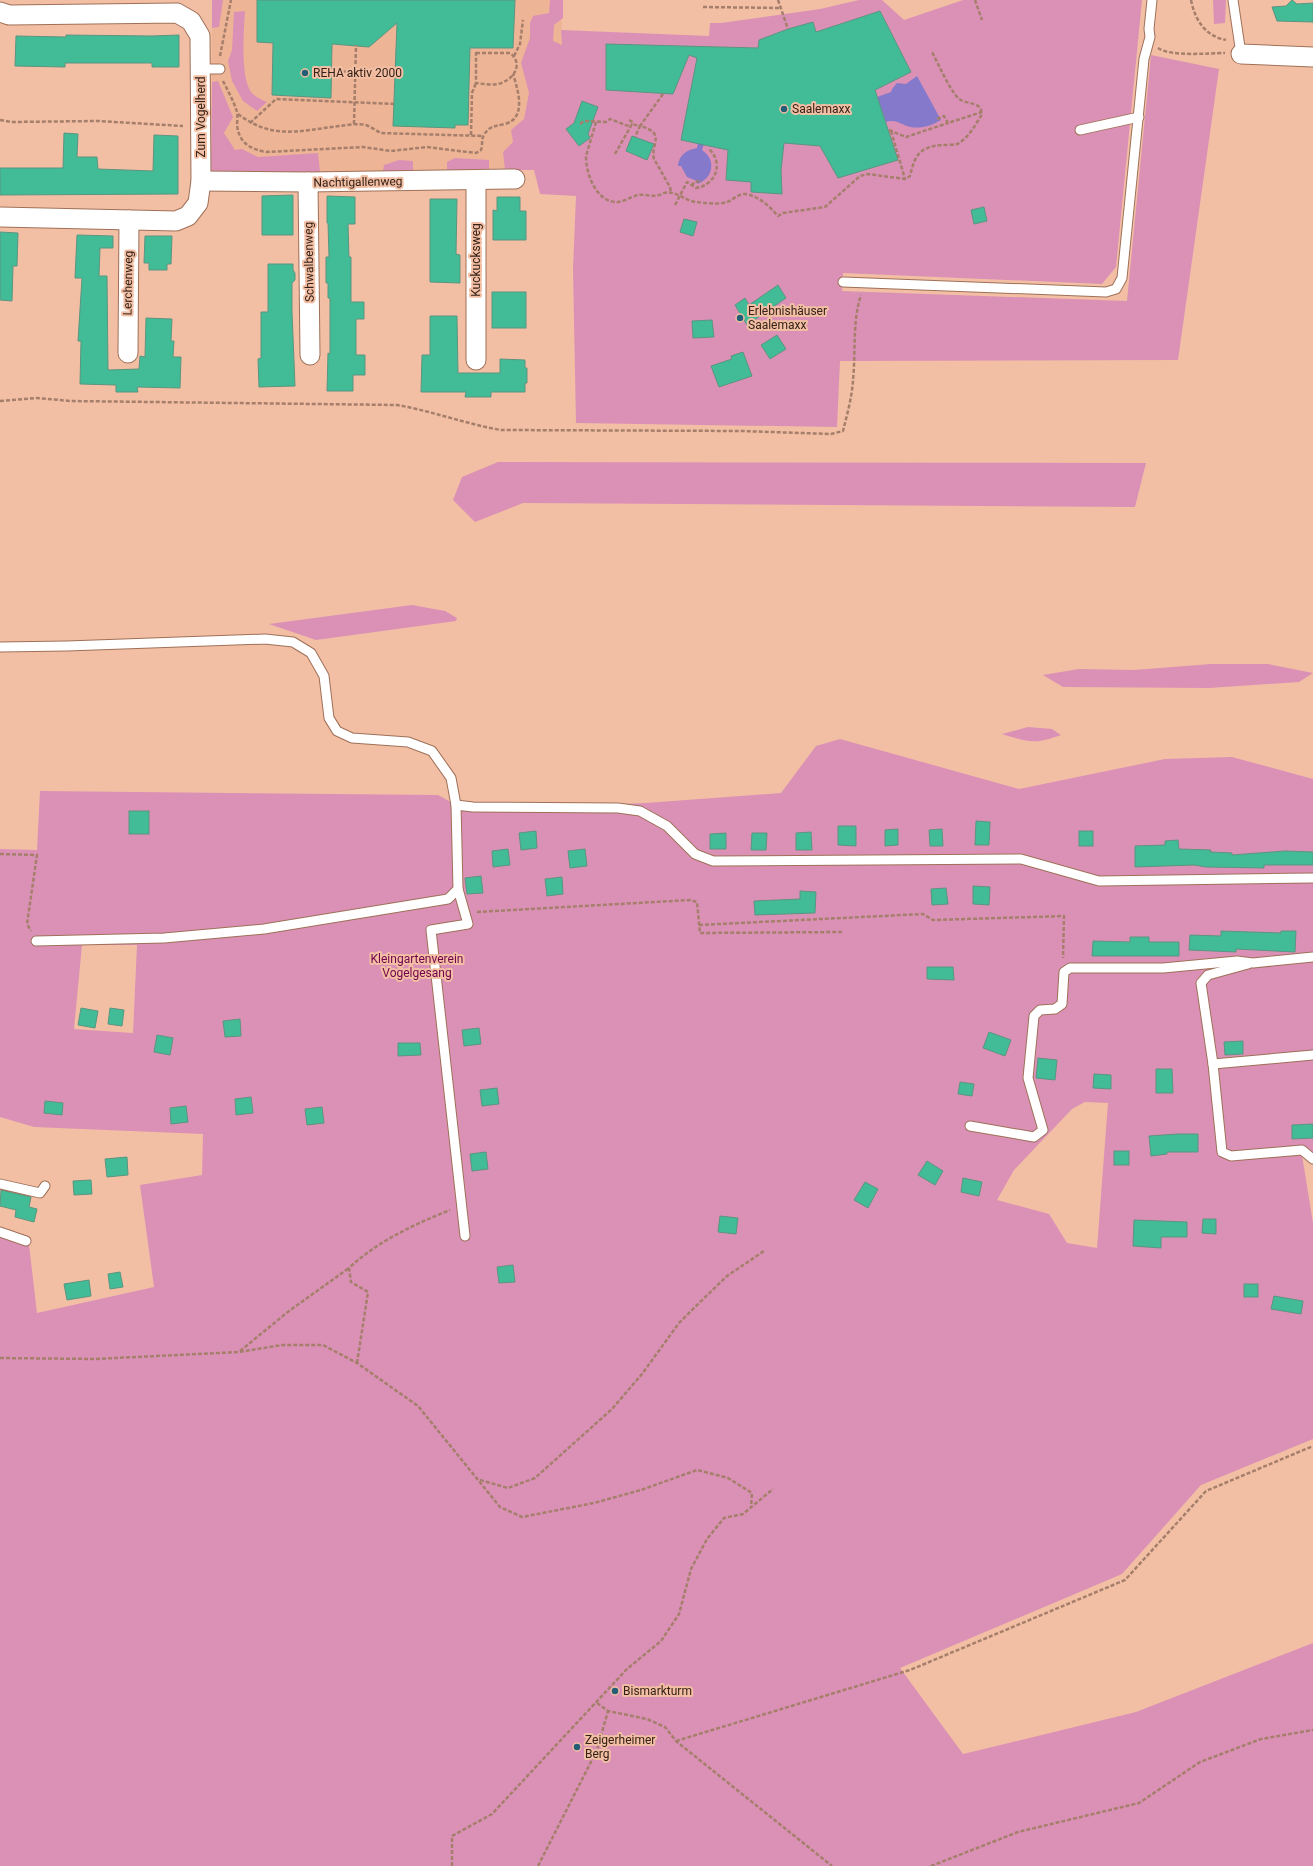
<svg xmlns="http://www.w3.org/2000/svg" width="1313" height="1866" viewBox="0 0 1313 1866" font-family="Roboto,sans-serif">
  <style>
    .built { fill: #eeb496 }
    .green { fill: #db91b6; fill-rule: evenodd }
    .water { fill: #8479cb }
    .building { fill: #42bc96; stroke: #5b9580 }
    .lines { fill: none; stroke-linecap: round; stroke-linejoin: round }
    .service-casing { stroke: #9f7058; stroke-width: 11 }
    .minor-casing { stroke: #9f7058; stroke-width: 21 }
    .path { stroke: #a57f6b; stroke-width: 2.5; stroke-dasharray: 4 2; stroke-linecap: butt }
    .service { stroke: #fff; stroke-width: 9 }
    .minor { stroke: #fff; stroke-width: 19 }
    .poi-dot { fill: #235e77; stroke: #f2bfa4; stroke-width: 1.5 }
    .labels { text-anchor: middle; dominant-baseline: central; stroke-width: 4; stroke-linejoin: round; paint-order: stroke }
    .poi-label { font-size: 12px; fill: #352117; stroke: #f2bfa4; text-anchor: start }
    .street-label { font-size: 12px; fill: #352117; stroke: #f2bfa4 }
    .park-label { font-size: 12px; fill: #72034c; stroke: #f2bfa4 }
  </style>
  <rect width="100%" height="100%" fill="#f2bfa4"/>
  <path class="built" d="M212,0H562V44L546,95L534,170L211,172Z"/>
  <g class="green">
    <path d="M212,0H223L219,27L212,28Z"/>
    <path d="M550,0H563V18L554,25L553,41L562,45L561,30L709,36L710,23H721L820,9L859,0H882L904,20L963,0H1142L1116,267L1102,284L843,273L842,291L1127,301L1151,55L1219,69L1178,360L840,361L837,427L576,423L573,270L576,196L540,194L534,170H505L503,152L513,142L511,130L524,119L529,93L521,63L530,38V23L533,16L549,13Z"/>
    <path d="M1213,0H1226L1225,23L1214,24Z"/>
    <path d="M245,11C244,30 240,76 251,92C254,96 262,100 267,102L257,111L243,101L232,81L228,61L232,50L234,12Z"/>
    <path d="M218,81L233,117L224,133L235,150L242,149L258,157L318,153L320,172H211L212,82Z"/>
    <path d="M455,158L489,160V171H447V162Z"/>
    <path d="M399,160L413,161V171H383L384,165Z"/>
    <path d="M498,462L1146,463L1135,507L523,503L475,522L453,500L462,477Z"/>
    <path d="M412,605L445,611L457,618L456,621L316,640L269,624Z"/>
    <path d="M1211,664H1268L1313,673L1299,682L1209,688L1063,687L1043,675L1079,669L1134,670Z"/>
    <path d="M1028,727L1052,729L1061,735C1034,745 1028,742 1002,734Z"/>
    <path d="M840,739L1019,789L1165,759L1232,757L1313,779V1154L1302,1155L1313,1223V1439L1201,1485L1122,1574L900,1668L963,1754L1136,1712L1313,1643V1866H0V1228L28,1236L37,1313L154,1287L140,1185L202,1175L203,1134L34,1127L0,1117V849L37,850L40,791L438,795L465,810L646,803L781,793L816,746ZM82,945H137L133,1033L74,1029ZM1085,1102L1108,1103L1097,1248L1067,1243L1049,1214L997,1200L1014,1170L1072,1109Z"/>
  </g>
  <g class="water">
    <path d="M917,76L941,120C931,126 919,130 907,126C899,123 895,119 886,122L877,97L891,92L892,89L897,83L906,84Z"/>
    <path d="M698,143L704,144L702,150C717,160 713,179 697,184V181L687,177L681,166H678C679,155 686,150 697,148Z"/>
  </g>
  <g class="building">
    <path d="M257,0H515L513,48H470L468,125H455V128L393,126L397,23L369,47L332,44L331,98L272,95L273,43L257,42Z"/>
    <path d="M1292,0L1297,4L1313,3V22L1277,21L1272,7L1286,6Z"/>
    <path d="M880,11L911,72L875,90L898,160L838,178L820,146L784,143L781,170L782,194L751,192V182L726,180L728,150L681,140L697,58L689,55L673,94L606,90V44L758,48L759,40L788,29L813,22L816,32Z"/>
    <path d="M66,35L152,36L179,35V67H152V63H65V67L15,66L16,36L66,37Z"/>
    <path d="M582,101L598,107L588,134L590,138L579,146L566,129L574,123Z"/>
    <path d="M64,133L78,134L77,157H97L98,169L153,171L154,135L178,136V194L0,195V168H63Z"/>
    <path d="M632,136L654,144L647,160L626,151Z"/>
    <path d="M293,195V235H262V196Z"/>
    <path d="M327,196L355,197V224H348L349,257H351V302H364V319H356V355H365V375H353V391H327L328,353L330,354V298H328V283H326V257H329L328,223H327Z"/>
    <path d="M497,197H520V211H526V240H493V210L497,211Z"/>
    <path d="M430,199H457L456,254L460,255V283L430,282Z"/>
    <path d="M984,207L987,221L974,224L971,210Z"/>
    <path d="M684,219L697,222L693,236L680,232Z"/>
    <path d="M0,232L18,233L17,266H13L12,301L0,300Z"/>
    <path d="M77,235L113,236V248H100L99,276H107L108,370L139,369L140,356L145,357L146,318L172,319L171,341H174L173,357H181L180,388L137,387L138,392H116V385L80,384L81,341H78L82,278H75Z"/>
    <path d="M145,236H172L171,264H167V270H149V263H144Z"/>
    <path d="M268,264H293V270L295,273V280L292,283V312L295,386L259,387L258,359L261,358V312H268Z"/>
    <path d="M778,285L786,298L747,325L735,305L745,298L749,305Z"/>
    <rect x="492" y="292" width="34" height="36"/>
    <path d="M430,316H457L458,373H500V359L525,360V368H527V383H525V392H491V397H465L466,392H421L422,355H430Z"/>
    <path d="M712,320L714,337L693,338L692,321Z"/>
    <path d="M777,335L786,349L770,359L761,345Z"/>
    <path d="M743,352L752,376L719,387L711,366L732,359L731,356Z"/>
    <rect x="129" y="811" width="20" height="23"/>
    <path d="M976,821L990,822L989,845H975Z"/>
    <path d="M838,826H856V846L838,845Z"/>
    <path d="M898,829V845L885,846V830Z"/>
    <path d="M942,829L943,846H930L929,830Z"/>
    <path d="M536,831L537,848L521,850L519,833Z"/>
    <rect x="1079" y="831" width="14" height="15"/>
    <path d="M811,832L812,850H796V833Z"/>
    <path d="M726,833V849H710V834Z"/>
    <path d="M752,833H767L766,850H751Z"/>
    <path d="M1178,840L1179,849L1211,850L1210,852L1232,853V855L1285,851L1313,852V865H1264V868L1206,867L1194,865L1135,867V846L1165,845V841Z"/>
    <path d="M508,849L510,865L493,867L492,851Z"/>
    <path d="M585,849L587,866L570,868L568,851Z"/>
    <path d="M481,876L483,893L467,894L465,878Z"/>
    <path d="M562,877L563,894L547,896L545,879Z"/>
    <path d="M973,886L990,887L989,905L973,904Z"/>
    <path d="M946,888L948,904L932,905L931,889Z"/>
    <path d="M800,891L816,892L815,913L755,915L754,901L800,899Z"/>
    <path d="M1221,931L1281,933V931H1296L1295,952L1236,949V952L1189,950L1190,935L1221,936Z"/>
    <path d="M1130,937H1149V942H1179V956H1092L1093,941L1130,942Z"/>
    <path d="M927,967H953L954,980L927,979Z"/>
    <path d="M81,1008L98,1011L95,1028L78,1025Z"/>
    <path d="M110,1008L124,1010L122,1026L108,1024Z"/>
    <path d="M240,1019L241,1036L225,1037L223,1021Z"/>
    <path d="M479,1028L481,1044L464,1046L462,1030Z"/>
    <path d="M989,1032L1011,1040L1005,1056L983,1048Z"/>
    <path d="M157,1035L173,1038L170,1055L154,1052Z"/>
    <path d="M1243,1041V1054L1225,1055L1224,1042Z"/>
    <path d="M398,1043H420L421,1055L398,1056Z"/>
    <path d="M1038,1058L1057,1060L1055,1080L1036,1078Z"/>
    <path d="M1156,1069H1172L1173,1093H1156Z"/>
    <path d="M1094,1074L1111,1075V1089L1093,1088Z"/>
    <path d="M960,1082L974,1084L972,1096L958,1094Z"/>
    <path d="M497,1088L499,1104L482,1106L480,1090Z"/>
    <path d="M251,1097L253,1113L236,1115L235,1099Z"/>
    <path d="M45,1101L63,1103L62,1115L44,1113Z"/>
    <path d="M186,1106L188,1122L171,1124L170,1108Z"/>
    <path d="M322,1107L324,1123L307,1125L305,1109Z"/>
    <path d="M1313,1124V1138L1292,1139V1125Z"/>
    <path d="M1178,1134H1198V1152H1167V1154L1151,1156L1149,1136Z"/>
    <rect x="1114" y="1151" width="15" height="14"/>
    <path d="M486,1152L488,1169L472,1171L470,1154Z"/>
    <path d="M127,1157L128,1175L107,1177L105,1159Z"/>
    <path d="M927,1161L943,1171L935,1185L918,1175Z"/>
    <path d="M963,1178L982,1182L979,1196L961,1192Z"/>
    <path d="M91,1180L92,1194L74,1195L73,1181Z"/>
    <path d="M865,1182L878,1189L868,1208L854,1200Z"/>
    <path d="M1,1190L31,1197L29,1207L37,1209L34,1222L15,1217L16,1210L0,1206Z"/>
    <path d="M720,1216L738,1218L736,1234L718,1232Z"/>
    <path d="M1203,1219H1216V1234L1202,1233Z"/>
    <path d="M1134,1220L1187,1222V1237H1161V1248L1133,1246Z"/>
    <path d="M513,1265L515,1282L499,1283L497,1267Z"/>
    <path d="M120,1272L123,1287L110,1289L108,1274Z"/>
    <path d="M89,1280L91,1296L67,1300L64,1284Z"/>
    <rect x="1244" y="1284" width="14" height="13"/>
    <path d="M1274,1296L1303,1301L1301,1314L1271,1309Z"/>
  </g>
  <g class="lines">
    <defs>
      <g id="service">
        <path d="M1233,0L1241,54"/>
        <path d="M201,69H220"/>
        <path d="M1080,130L1139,117"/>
        <path d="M843,282L1106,292L1116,289L1122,278L1144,59L1150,37L1149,29L1152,0"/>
        <path d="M0,647L67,646L265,639L293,642L311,653L324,676L329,718L337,731L352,738L408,742L432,751L451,778L456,805L458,889L448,899L264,929L164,938L36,941"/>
        <path d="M456,805L473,807L618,808L640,811L667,826L695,854L713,861L1021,859L1099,881L1313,878"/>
        <path d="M458,889L468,924L431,930L465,1236"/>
        <path d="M1248,964L1208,975L1201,983L1213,1064L1222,1152L1231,1156L1302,1150L1313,1159"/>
        <path d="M1213,1064L1313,1055"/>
        <path d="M970,1126L1034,1137L1043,1130L1028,1078L1034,1016L1040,1010L1055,1009L1062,1004L1064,972L1070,968H1163L1237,961L1253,963L1313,957"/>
        <path d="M0,1184L40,1193L45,1186"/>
        <path d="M0,1232L26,1241"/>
      </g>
      <g id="minor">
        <path d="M0,12L9,15L177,13L191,21L200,36L201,181L198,203L188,216L176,221L0,217"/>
        <path d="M1241,54L1313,57"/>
        <path d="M476,180V360"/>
        <path d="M201,181L308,182L515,179"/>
        <path d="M308,182L310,355"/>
        <path d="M128,353L129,220"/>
      </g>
    </defs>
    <use href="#service" class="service-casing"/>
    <use href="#minor" class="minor-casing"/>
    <g class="path">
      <path d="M778,0L788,29"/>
      <path d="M975,0L982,20"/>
      <path d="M1191,0C1195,20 1205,36 1226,40"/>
      <path d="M703,7L781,8"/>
      <path d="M1158,48C1171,57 1208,53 1225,53"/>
      <path d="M476,53H510C524,64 514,80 498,84C491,85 483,84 476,83Z"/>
      <path d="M220,56L231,0"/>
      <path d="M514,56L520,44L523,20"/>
      <path d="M331,71L356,72"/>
      <path d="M223,81C228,91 234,102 237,112C238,116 237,121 237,125C239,143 250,149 266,152L363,147L391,151L427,147L476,153L481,150C483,145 481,139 484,135C489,126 496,126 505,124C527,118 518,90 513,74"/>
      <path d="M663,94L640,126C667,133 650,145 654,159L670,187L671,193"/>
      <path d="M238,114C272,140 299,131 339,126C347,125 358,123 366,125C371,127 376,130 380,133L483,136"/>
      <path d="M937,119L944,116L948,123L982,112"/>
      <path d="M0,120L11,122L98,121L183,126"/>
      <path d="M629,120L633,122L632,124"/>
      <path d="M596,122L586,156C586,173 595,200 615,202C622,203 630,197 638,195C645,194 652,197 659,195C661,195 662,193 664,193C676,190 685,201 696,202C704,203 719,205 727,202C733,200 739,193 746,194C760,197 769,206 778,216L783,213L825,207L860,176L868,174L905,179L910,176C915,155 919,147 942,145C946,145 953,145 957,144C968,139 975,125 981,116C984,101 967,105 959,99C949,89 939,65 932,52"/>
      <path d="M250,123L276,99L394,104"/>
      <path d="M354,124L356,45"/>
      <path d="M580,124L584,121L606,122L610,119L631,127"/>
      <path d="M889,130L906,137L948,123"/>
      <path d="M891,131L905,179"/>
      <path d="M471,135L472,93L476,83"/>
      <path d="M615,154L632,124L640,126L635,137"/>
      <path d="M692,186L694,182L702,181"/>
      <path d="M675,205L687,182L696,188C716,185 724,163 709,149"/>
      <path d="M0,401L36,398L71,401L397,405C432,411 466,424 501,430L741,431L831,434L843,431C847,415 852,397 853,380C856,352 852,322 861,295"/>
      <path d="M0,854L37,855L27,924L31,931"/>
      <path d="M477,912L690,900L697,902L700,933L842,932"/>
      <path d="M699,925L923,914L933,920L1064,916L1063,958"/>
      <path d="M240,1351L289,1311L349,1268"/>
      <path d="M0,1358L95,1359L239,1352L282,1345H323L357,1363L418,1406L500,1507L522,1517L594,1503L641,1490L697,1470L728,1478L752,1493L751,1507"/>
      <path d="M357,1363L368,1292L351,1282L349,1268C378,1241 413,1225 450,1210"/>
      <path d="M480,1480L508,1488L535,1478L612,1409L642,1374L679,1323L696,1306L727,1276L764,1251"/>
      <path d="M597,1703L608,1711L647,1719L665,1727L676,1741L832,1866"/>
      <path d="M676,1741L910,1670L1125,1580L1206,1491L1313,1446"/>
      <path d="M452,1866V1836L492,1814L627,1669L661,1641L679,1614L691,1569L707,1539L724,1518L743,1514L773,1489"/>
      <path d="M538,1866L597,1750L608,1711"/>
      <path d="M931,1866L1018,1832L1139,1803L1200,1762L1261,1739L1313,1730"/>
    </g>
    <use href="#service" class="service"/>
    <use href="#minor" class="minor"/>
  </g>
  <g class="poi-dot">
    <circle cx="305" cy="73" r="4"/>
    <circle cx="784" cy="109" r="4"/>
    <circle cx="740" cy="318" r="4"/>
    <circle cx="615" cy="1691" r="4"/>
    <circle cx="577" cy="1747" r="4"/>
  </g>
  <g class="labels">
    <g class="poi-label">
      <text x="313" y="73">REHA aktiv 2000</text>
      <text x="792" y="109">Saalemaxx</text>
      <text x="748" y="311">Erlebnishäuser<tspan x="748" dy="14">Saalemaxx</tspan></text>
      <text x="623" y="1691">Bismarkturm</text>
      <text x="585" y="1740">Zeigerheimer<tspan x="585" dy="14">Berg</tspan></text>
    </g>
    <g class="street-label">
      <text transform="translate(201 117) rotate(-90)">Zum Vogelherd</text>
      <text transform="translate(358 182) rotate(-1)">Nachtigallenweg</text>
      <text transform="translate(476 260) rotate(-90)">Kuckucksweg</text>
      <text transform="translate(309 262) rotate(-91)">Schwalbenweg</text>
      <text transform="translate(128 283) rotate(-89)">Lerchenweg</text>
    </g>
    <g class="park-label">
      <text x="417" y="959">Kleingartenverein<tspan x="417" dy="14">Vogelgesang</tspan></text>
    </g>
  </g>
</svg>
